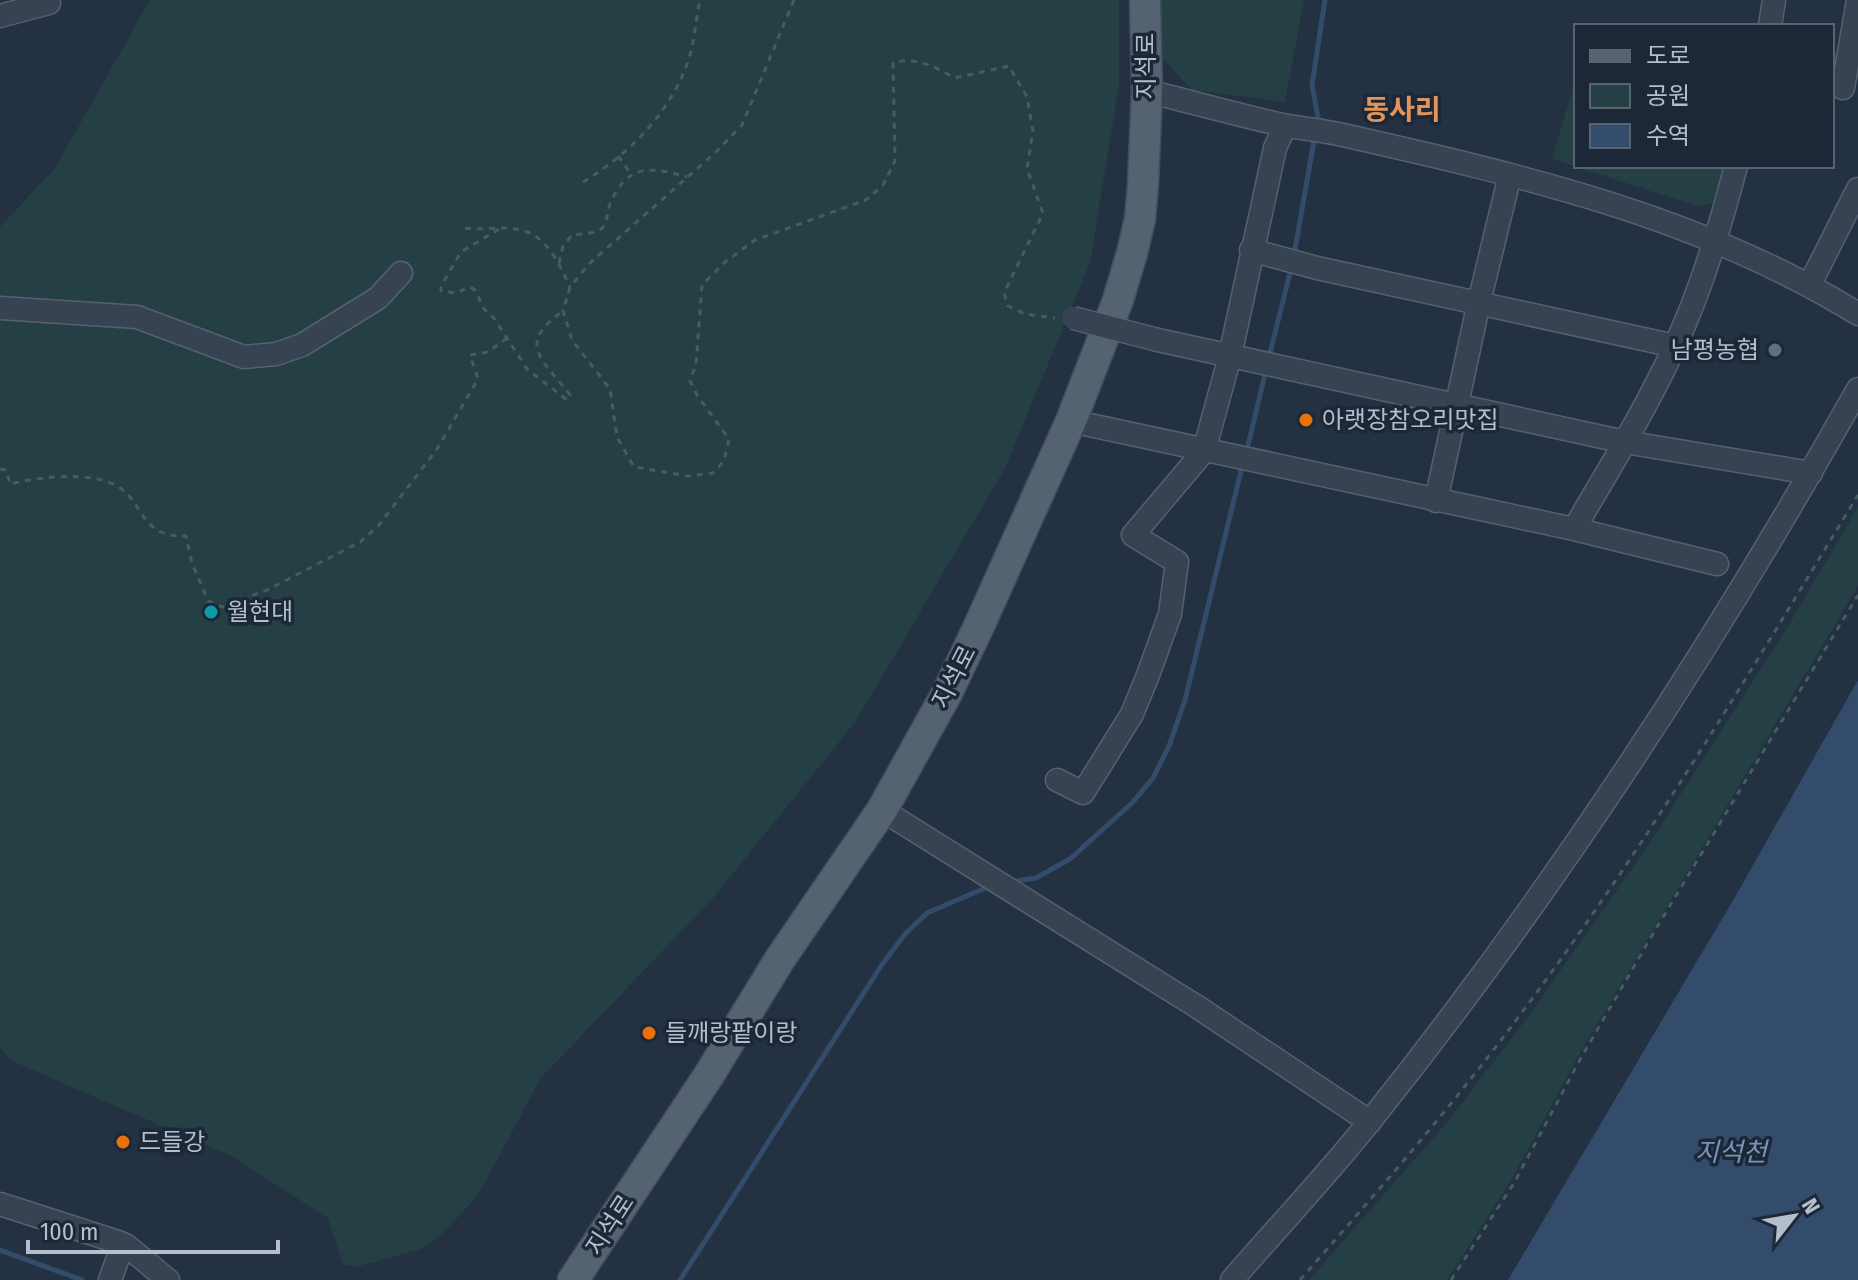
<svg xmlns="http://www.w3.org/2000/svg" width="1858" height="1280" viewBox="0 0 1858 1280" font-family="'Fira Sans Condensed','Noto Sans KR',sans-serif">
  <style>
    .green { fill: #254044 }
    .water { fill: #344c6b }
    .lines { fill: none; stroke-linecap: round; stroke-linejoin: round }
    .stream { stroke: #344c6b; stroke-width: 5 }
    .minor-casing { stroke: #55616f; stroke-width: 25 }
    .major-casing { stroke: #414c5b; stroke-width: 33 }
    .path { stroke: #435d60; stroke-width: 3; stroke-dasharray: 6 6; stroke-linecap: butt }
    .minor { stroke: #374352; stroke-width: 22 }
    .major { stroke: #556272; stroke-width: 30 }
    .minor-bridge-casing { stroke: #55616f; stroke-width: 25; stroke-linecap: butt }
    .minor-bridge { stroke: #374352; stroke-width: 22 }
    .service-dot { fill: #5c6f8a; stroke: #1c2837; stroke-width: 3 }
    .food-dot { fill: #e8710a; stroke: #1c2837; stroke-width: 3 }
    .culture-dot { fill: #0f9aa8; stroke: #1c2837; stroke-width: 3 }
    .labels { text-anchor: middle; dominant-baseline: central; stroke-width: 7; stroke-linejoin: round; paint-order: stroke }
    .street-label { font-size: 24px; fill: #b4becc; stroke: #1c2837 }
    .poi-label { font-size: 24px; fill: #b4becc; stroke: #1c2837; text-anchor: start }
    .water-label { font-size: 26px; font-style: italic; fill: #7894b7; stroke: #1c2837 }
    .quarter-label { font-size: 28px; font-weight: bold; fill: #e1945b; stroke: #1c2837 }
  </style>
  <rect width="100%" height="100%" fill="#233143"/>
  <g class="green">
    <path d="M150,0H1119V85L1090,263L1005,468L856,721L714,897L540,1079L485,1183L469,1205L441,1235L424,1248L356,1267L343,1264L328,1218L231,1156L12,1061L0,1047V227L55,168Z"/>
    <path d="M1159,0H1304L1285,102L1192,90L1159,55Z"/>
    <path d="M1576,77V166H1726L1720,195L1713,203L1697,206L1552,159Z"/>
    <path d="M1858,507V586L1581,1051L1510,1182L1447,1280H1309L1449,1120L1528,1017L1647,847L1787,628Z"/>
  </g>
  <path class="water" d="M1858,680V1280H1508L1735,897Z"/>
  <g class="lines">
    <g class="stream">
      <path d="M1317,125L1318,117L1312,85L1325,0"/>
      <path d="M1294,255L1315,135"/>
      <path d="M1269,357L1291,269"/>
      <path d="M1246,454L1266,370"/>
      <path d="M1010,882L1036,878L1070,859L1132,803L1153,778L1169,746L1185,700L1243,463"/>
      <path d="M0,1250L82,1280"/>
      <path d="M680,1280L881,966L905,934L927,913L992,885"/>
    </g>
    <defs>
      <g id="minor">
        <path d="M0,16L49,3"/>
        <path d="M1770,26L1774,0"/>
        <path d="M1843,88L1858,0"/>
        <path d="M1147,91C1192,102 1237,115 1283,125C1303,129 1323,130 1343,135C1520,175 1702,217 1858,314"/>
        <path d="M1251,250L1317,268L1675,346"/>
        <path d="M1810,284L1858,189"/>
        <path d="M0,308L137,317L244,357L276,354L302,345L378,298L401,273"/>
        <path d="M1158,340L1625,442L1811,473"/>
        <path d="M1071,421L1574,529L1717,564"/>
        <path d="M1436,501L1479,302L1510,175"/>
        <path d="M1574,529C1609,469 1646,409 1675,346C1702,288 1720,228 1736,166"/>
        <path d="M1057,780L1083,793L1132,714L1148,675L1170,614L1177,562L1133,535L1204,451L1230,356L1275,148L1285,126"/>
        <path d="M882,810L1196,1006L1370,1122"/>
        <path d="M0,1204L118,1242L127,1246L168,1280"/>
        <path d="M110,1280L123,1244"/>
        <path d="M1232,1280C1278,1227 1327,1175 1371,1120C1554,891 1715,644 1858,389"/>
      </g>
      <path id="major" d="M573,1280L709,1075L780,959L882,810L947,693L979,626L1071,421L1118,300L1132,253L1140,219L1143,184L1147,91L1145,0"/>
    </defs>
    <use href="#minor" class="minor-casing"/>
    <use href="#major" class="major-casing"/>
    <g class="path">
      <path d="M794,0L742,125L716,152L590,263L570,287L563,311L572,340L610,389L617,437L634,467L688,476L713,473L724,461L729,439L697,395L690,381L696,364L702,285L725,262L755,240L866,200L883,185L895,161L893,63C916,56 935,67 955,78L1009,66L1027,97L1033,131L1027,169L1043,213L1004,293L1008,306L1025,314L1055,318"/>
      <path d="M618,156L631,174"/>
      <path d="M583,182C630,154 674,109 690,55C695,38 696,18 700,0"/>
      <path d="M465,228C482,231 499,226 516,229C546,233 559,263 570,287"/>
      <path d="M499,229L461,252L441,286V291L456,293L470,287L475,290L484,309L494,318L527,369L567,400L570,395C543,359 515,345 563,311"/>
      <path d="M559,263L563,246L572,235C580,234 596,234 602,228C608,223 607,211 610,204C627,164 650,166 687,177"/>
      <path d="M0,469L6,470L10,484C39,477 88,471 115,485C144,499 138,538 186,536L192,563L208,601L222,607L267,590L360,542L379,525L437,449L478,379L470,355L488,352L507,338"/>
      <path d="M1300,1280C1357,1215 1415,1149 1469,1081C1615,898 1736,695 1858,495"/>
      <path d="M1451,1280L1514,1183L1582,1056L1654,932L1858,595"/>
    </g>
    <use href="#minor" class="minor"/>
    <use href="#major" class="major"/>
    <defs>
      <path id="minor-bridge" d="M1073,318L1158,340"/>
    </defs>
    <use href="#minor-bridge" class="minor-bridge-casing"/>
    <use href="#minor-bridge" class="minor-bridge"/>
  </g>
  <circle class="service-dot" cx="1775" cy="350" r="8"/>
  <g class="food-dot">
    <circle cx="1306" cy="420" r="8"/>
    <circle cx="649" cy="1033" r="8"/>
    <circle cx="123" cy="1142" r="8"/>
  </g>
  <circle class="culture-dot" cx="211" cy="612" r="8"/>
  <g class="labels">
    <g class="street-label">
      <text transform="translate(1146 66) rotate(-90)">지석로</text>
      <text transform="translate(954 677) rotate(-63)">지석로</text>
      <text transform="translate(610 1225) rotate(-57)">지석로</text>
    </g>
    <g class="poi-label">
      <text x="1759" y="350" text-anchor="end">남평농협</text>
      <text x="1322" y="420">아랫장참오리맛집</text>
      <text x="227" y="612">월현대</text>
      <text x="665" y="1033">들깨랑팥이랑</text>
      <text x="139" y="1142">드들강</text>
    </g>
    <g class="water-label">
      <text x="1731" y="1152">지석천</text>
    </g>
    <g class="quarter-label">
      <text x="1402" y="109">동사리</text>
    </g>
  </g>
  <rect x="1574" y="24" width="260" height="144" fill="#1c2837" stroke="#596473" stroke-width="2"/>
  <rect x="1590" y="50" width="40" height="12" fill="#556272" stroke="#596473" stroke-width="2"/>
  <text x="1646" y="64" font-size="24" fill="#b4becc">도로</text>
  <rect x="1590" y="84" width="40" height="24" fill="#254044" stroke="#596473" stroke-width="2"/>
  <text x="1646" y="104" font-size="24" fill="#b4becc">공원</text>
  <rect x="1590" y="124" width="40" height="24" fill="#344c6b" stroke="#596473" stroke-width="2"/>
  <text x="1646" y="144" font-size="24" fill="#b4becc">수역</text>
  <g transform="translate(1794 1216) rotate(59)" stroke="#1c2837" stroke-width="6" paint-order="stroke">
  <path d="M0-6L14 30L0 20L-14 30Z" fill="#b4becc"/>
  <text y="-12" font-size="22" font-weight="bold" text-anchor="middle" fill="#b4becc">N</text>
  </g>
  <path d="M28 1240v12h250v-12" fill="none" stroke="#b4becc" stroke-width="4"/>
  <text x="40" y="1240" font-size="24" fill="#b4becc" stroke="#1c2837" stroke-width="6" paint-order="stroke">100 m</text>
</svg>
